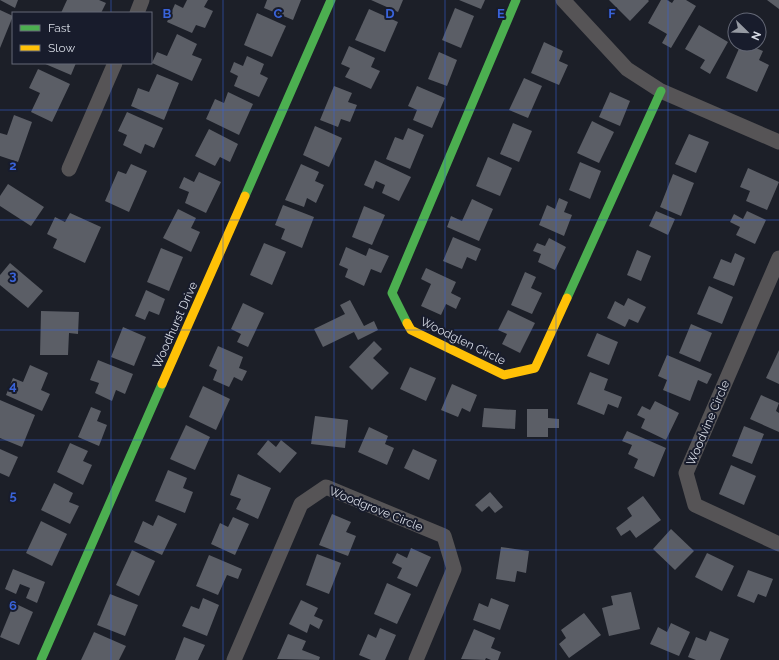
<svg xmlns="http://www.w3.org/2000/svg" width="779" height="660" viewBox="0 0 779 660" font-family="Raleway,sans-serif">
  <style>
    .building { fill: #5b5e66 }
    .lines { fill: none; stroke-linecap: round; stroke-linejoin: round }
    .street { stroke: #565456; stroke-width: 15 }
    .fast { stroke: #4caf50; stroke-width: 9 }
    .slow { stroke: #ffc107; stroke-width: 9 }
    .grid { fill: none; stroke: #3963da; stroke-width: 1; stroke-opacity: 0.55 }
    .labels { text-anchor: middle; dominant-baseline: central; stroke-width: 4; stroke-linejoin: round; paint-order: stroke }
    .street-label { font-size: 12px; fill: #d6dae4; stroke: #181c2c }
    .grid-label { font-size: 13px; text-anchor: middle; font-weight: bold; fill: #3963da; stroke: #181c2c; stroke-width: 4; stroke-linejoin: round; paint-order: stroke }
  </style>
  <rect width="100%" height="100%" fill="#1c1f28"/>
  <g class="building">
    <path d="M0,0H18L15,8Z"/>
    <path d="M67,0H99L106,3L101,13H61Z"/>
    <path d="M187,0H208L204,7L213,11L205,28L196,25L192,33L167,22L175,4L183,8Z"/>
    <path d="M267,0H301L293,20L264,8Z"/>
    <path d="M371,0H403L398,12Z"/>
    <path d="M459,0H485L481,9Z"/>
    <path d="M609,0H648L649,1L630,21Z"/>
    <path d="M661,0H667L672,3L674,0H686L696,6L671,48L662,43L667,34L648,23Z"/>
    <path d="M767,0H779V9Z"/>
    <path d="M455,8L474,16L461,48L442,40Z"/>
    <path d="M369,9L398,22L385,52L355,40Z"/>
    <path d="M0,10L13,16L0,48Z"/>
    <path d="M257,13L286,26L272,57L244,45Z"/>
    <path d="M699,25L728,42L710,74L700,68L705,60L685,49Z"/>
    <path d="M177,34L197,44L192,55L202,59L192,81L152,63L157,52L167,56Z"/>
    <path d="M544,42L563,51L559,61L568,65L559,85L531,73Z"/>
    <path d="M741,44H746L763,51L759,60L769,65L757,92L726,78Z"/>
    <path d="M349,46L375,58L371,67L380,71L371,89L345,77L350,68L341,64Z"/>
    <path d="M439,52L457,60L447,86L428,79Z"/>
    <path d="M247,56L264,64L260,74L268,78L259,97L234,86L238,76L230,72L234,62L243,66Z"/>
    <path d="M43,63H76L71,75Z"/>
    <path d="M38,69L70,84L52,122L31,112L40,93L29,88Z"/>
    <path d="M157,74L179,83L164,120L131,106L138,88L149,92Z"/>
    <path d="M524,78L542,86L528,118L509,110Z"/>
    <path d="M334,86L352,93L348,102L357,105L350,122L341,119L338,127L320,120Z"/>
    <path d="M417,86L445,98L432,128L413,120L417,110L408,106Z"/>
    <path d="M228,92L253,104L239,135L206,119L215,99L224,103Z"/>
    <path d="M610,92L630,101L620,126L599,117Z"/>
    <path d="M127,112L163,128L154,148L145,144L141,154L123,145L127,135L118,131Z"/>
    <path d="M14,115L32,122L18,162L0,156V133L7,135Z"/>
    <path d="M592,121L614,132L599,163L577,153Z"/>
    <path d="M513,123L532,131L519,162L500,154Z"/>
    <path d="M315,126L342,138L329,167L303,155Z"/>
    <path d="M408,128L424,135L410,169L386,159L395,137L403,140Z"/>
    <path d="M209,129L238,144L230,162L220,157L215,166L195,156Z"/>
    <path d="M689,134L709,142L696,173L675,164Z"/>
    <path d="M488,157L512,168L500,196L476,186Z"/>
    <path d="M375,160L411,177L399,201L382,193L385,185L376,181L373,189L364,185Z"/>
    <path d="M580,162L601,171L590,199L569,190Z"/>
    <path d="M131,164L147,171L129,212L105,201L118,171L126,174Z"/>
    <path d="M301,164L319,172L315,181L324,185L316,203L307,198L304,207L285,200Z"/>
    <path d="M748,168L779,182L767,210L746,201L750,191L740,187Z"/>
    <path d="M199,172L221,182L206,213L185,203L189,192L179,188L184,177L194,182Z"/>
    <path d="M673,174L694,183L681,216L660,207Z"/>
    <path d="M8,184L44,207L31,226L0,206V196Z"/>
    <path d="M559,198L568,202L564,212L572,215L564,236L539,225L547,205L555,209Z"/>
    <path d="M472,199L493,209L479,241L447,227L451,216L462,221Z"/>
    <path d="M283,205L314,217L302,248L281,239L285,229L275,225Z"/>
    <path d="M364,206L385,215L372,245L352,237Z"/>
    <path d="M178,209L196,218L191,228L200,232L191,252L163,238Z"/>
    <path d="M656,211L675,219L668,235L649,226Z"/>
    <path d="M747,211L766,220L755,244L736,235L740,227L730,222L734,214L743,219Z"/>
    <path d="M70,213L101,227L85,263L53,248L57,239L47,234L55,217L65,222Z"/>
    <path d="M453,237L481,249L476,261L467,257L462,269L443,261Z"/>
    <path d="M549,238L566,247L555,270L538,262L541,254L533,251L537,243L545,246Z"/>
    <path d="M264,243L286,252L272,285L250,275Z"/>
    <path d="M346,247L366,256L369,248L389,256L381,273L371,269L364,286L345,277L348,269L339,265Z"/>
    <path d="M161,248L183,257L169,291L147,282Z"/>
    <path d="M637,250L651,256L641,281L627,275Z"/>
    <path d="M735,253L745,258L734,286L713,278L721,259L731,263Z"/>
    <path d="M10,263L43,291L28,308L0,285V275Z"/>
    <path d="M426,268L456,282L451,293L461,298L456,309L446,304L441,315L421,306L431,284L421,279Z"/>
    <path d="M525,272L536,277L531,288L542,293L532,314L511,305Z"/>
    <path d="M709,286L733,297L722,324L697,314Z"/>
    <path d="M146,290L165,299L159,315L149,311L145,320L135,316Z"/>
    <path d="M628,298L646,307L638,323L629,319L625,327L607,318L615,301L624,306Z"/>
    <path d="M350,300L364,326L374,321L378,330L358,340L354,332L323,347L314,329L345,314L340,305Z"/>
    <path d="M243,303L264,313L248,347L237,342L241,334L231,329Z"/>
    <path d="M508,310L535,323L520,353L502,344L507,334L498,330Z"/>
    <path d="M41,311L79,312L78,334L69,333L68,355H40Z"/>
    <path d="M691,324L712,333L700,362L679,353Z"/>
    <path d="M123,327L146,337L134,366L111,357Z"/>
    <path d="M597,333L618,342L609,365L587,356Z"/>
    <path d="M374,341L382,349L373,358L389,373L372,390L349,367Z"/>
    <path d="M218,346L243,357L239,368L247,371L242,381L234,377L229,387L213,380L217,370L209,366Z"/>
    <path d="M779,350V384L766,378Z"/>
    <path d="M667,355L712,374L707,384L698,380L690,401L663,390L667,380L658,376Z"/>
    <path d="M98,360L133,374L125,394L116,390L112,401L95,393L99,383L90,380Z"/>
    <path d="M30,365L48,373L41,390L50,394L42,411L6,395L13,378L23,382Z"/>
    <path d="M410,367L436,378L426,401L400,389Z"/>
    <path d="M590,372L608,379L604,390L622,397L618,408L608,404L604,415L577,404Z"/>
    <path d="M452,384L477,395L470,412L462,408L458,417L441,410Z"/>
    <path d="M203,386L230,399L216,430L189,417Z"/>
    <path d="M761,395L779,403L776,411L779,413V432L750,419Z"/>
    <path d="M0,400L35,415L22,447L0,438Z"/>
    <path d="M655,401L679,413L666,440L641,428L645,419L637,415L642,406L650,410Z"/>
    <path d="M91,407L101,411L97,421L107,425L99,446L78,437Z"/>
    <path d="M484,408L516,410L515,429L482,427Z"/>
    <path d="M527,409H548V418L559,419V428H548V437H527Z"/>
    <path d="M315,416L348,420L345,448L311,444Z"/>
    <path d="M186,425L210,437L195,470L170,459Z"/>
    <path d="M744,426L764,434L752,464L732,456Z"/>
    <path d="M369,427L388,436L385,444L394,448L387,465L358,452Z"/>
    <path d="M627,431L666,448L654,477L634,468L638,459L628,454L632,445L622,441Z"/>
    <path d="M268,440L276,447L281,440L297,453L280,473L257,454Z"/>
    <path d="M70,443L88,451L83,461L92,465L83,485L57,472Z"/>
    <path d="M0,449L18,457L9,477L0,473Z"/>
    <path d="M413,449L437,460L429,480L404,468Z"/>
    <path d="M731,465L756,476L744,505L719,494Z"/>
    <path d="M168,470L187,478L183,488L193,492L185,513L155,501Z"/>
    <path d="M238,474L271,488L258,519L236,509L241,499L230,495Z"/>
    <path d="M54,483L73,493L69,502L79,506L70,524L41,510Z"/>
    <path d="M490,492L503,507L495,513L489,506L482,512L475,505Z"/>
    <path d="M643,496L661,520L636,538L630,530L621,536L616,528L632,516L627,508Z"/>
    <path d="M332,514L351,522L346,532L356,536L348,556L319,545Z"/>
    <path d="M158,515L177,524L162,555L134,542L143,521L153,526Z"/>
    <path d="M233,517L249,524L235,555L211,544L220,523L228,527Z"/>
    <path d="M41,521L67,534L52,566L26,553Z"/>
    <path d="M671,529L694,551L675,570L653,549Z"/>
    <path d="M501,547L529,551L526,573L517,571L515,582L496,579Z"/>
    <path d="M411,548L431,557L417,587L397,578L402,568L392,563L397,553L407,558Z"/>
    <path d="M132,550L155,561L139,596L116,585Z"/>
    <path d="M707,553L734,566L722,591L695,577Z"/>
    <path d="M317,554L341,563L329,594L306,585Z"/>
    <path d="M209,555L242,569L238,579L227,575L218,595L196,586Z"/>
    <path d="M13,569L45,582L37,603L26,598L30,588L20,584L16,594L5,589Z"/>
    <path d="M748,570L773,579L766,597L758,594L754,603L737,596Z"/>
    <path d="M387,583L411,594L397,624L374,614Z"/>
    <path d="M631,592L640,629L609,636L602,608L613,605L611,596Z"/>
    <path d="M110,594L138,605L125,636L97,625Z"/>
    <path d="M203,598L219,605L207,636L182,626L191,606L199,609Z"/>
    <path d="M491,598L509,605L500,630L473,620L479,603L488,607Z"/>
    <path d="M301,600L318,608L314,616L323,620L319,629L310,624L307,633L289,624Z"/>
    <path d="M14,603L33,612L19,645L0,637Z"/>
    <path d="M584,613L601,635L569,658L559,644L566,638L561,630Z"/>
    <path d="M671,623L690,632L679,656L650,644L658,627L667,632Z"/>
    <path d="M380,628L396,635L385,660H371L359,655L368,634L376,638Z"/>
    <path d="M474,629L495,638L491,648L501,652L498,660H491L486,658L485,660L461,659Z"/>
    <path d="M710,631L729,639L720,660H696L688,657L696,637L706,641Z"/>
    <path d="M94,632L126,646L119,660H81Z"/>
    <path d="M288,634L306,641L302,650L320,657L319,660L277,659Z"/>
    <path d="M184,637L205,645L198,660H175Z"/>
  </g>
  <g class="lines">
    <g class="street">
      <path d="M563,0L627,69L661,91L779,142"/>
      <path d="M137,13L142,0"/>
      <path d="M69,169L115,63"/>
      <path d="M779,258L686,473L695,505L779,544"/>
      <path d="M234,660L301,504L326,487L444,536L454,569L416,660"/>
    </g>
    <g class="fast">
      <path d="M245,196L331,0"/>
      <path d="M567,298L661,91"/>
      <path d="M407,323L392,293L516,0"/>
      <path d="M41,660L162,384"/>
    </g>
    <g class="slow">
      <path d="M407,323L411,330L504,375L535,368L567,298"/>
      <path d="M162,384L245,196"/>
    </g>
  </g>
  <path class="grid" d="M111,0V13M223,0V660M334,0V660M445,0V660M556,0V660M668,0V660M111,63V660M0,110H779M0,220H779M0,330H779M0,440H779M0,550H779"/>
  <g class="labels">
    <g class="street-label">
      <text transform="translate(175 325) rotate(-66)">Woodhurst Drive</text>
      <text transform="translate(463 341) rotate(26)">Woodglen Circle</text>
      <text transform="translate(708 423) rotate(-67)">Woodvine Circle</text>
      <text transform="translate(376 509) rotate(22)">Woodgrove Circle</text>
    </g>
  </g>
  <g class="grid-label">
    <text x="167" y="18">B</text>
    <text x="278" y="18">C</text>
    <text x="390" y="18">D</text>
    <text x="501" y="18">E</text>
    <text x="612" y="18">F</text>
    <text x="13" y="170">2</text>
    <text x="13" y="280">3</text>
    <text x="13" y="390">4</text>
    <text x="13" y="500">5</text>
    <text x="13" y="610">6</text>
  </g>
  <rect x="12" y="12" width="140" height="52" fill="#181c2c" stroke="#646876"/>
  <rect x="20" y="25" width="20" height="6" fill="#4caf50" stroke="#646876"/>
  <text x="48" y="32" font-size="12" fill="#d6dae4">Fast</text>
  <rect x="20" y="45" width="20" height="6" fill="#ffc107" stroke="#646876"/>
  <text x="48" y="52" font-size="12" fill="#d6dae4">Slow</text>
  <g transform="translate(747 32) rotate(113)"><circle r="19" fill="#181c2c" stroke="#646876"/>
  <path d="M0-3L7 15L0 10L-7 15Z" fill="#9599a2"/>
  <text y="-6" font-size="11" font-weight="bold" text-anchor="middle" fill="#d6dae4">N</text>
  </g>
</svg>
